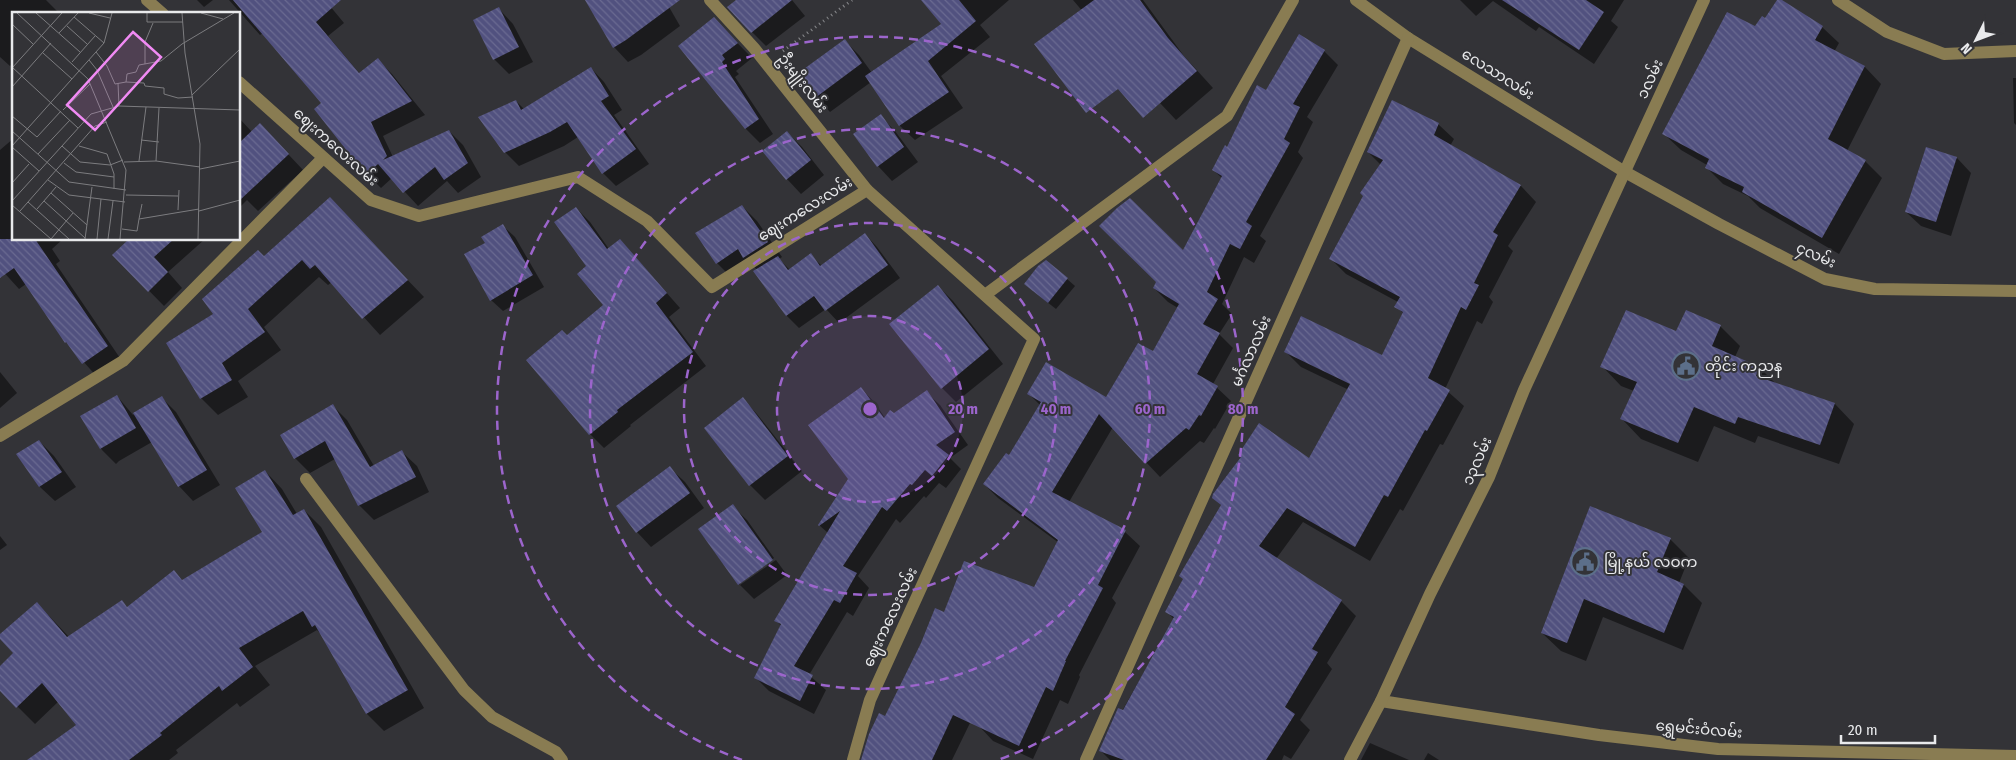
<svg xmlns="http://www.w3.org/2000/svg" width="2016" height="760" viewBox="0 0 2016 760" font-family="'Fira Sans Condensed','Noto Sans Myanmar',sans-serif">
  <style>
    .shadow { fill: #0007 }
    .building { fill: url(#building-back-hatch) }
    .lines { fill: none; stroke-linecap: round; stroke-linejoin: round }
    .path { stroke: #898a8d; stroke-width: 3; stroke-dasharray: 1 4; stroke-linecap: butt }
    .minor { stroke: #897c52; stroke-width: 12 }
    .ring { fill: none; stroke: #9c65cc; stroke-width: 2.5; stroke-dasharray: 9 6 }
    .labels { text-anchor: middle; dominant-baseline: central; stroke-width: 4; stroke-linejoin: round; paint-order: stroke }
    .street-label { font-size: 15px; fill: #e9eaec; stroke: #333337 }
    .poi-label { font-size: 15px; fill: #e9eaec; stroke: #333337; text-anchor: start }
    .inset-road { fill: none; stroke: #7c7c7f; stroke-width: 1 }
    .view { fill: #f18af4; fill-opacity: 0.15; stroke: #f18af4; stroke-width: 2.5 }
    .inset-edge { fill: none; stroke: #e9eaec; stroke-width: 2.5 }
    .centre { fill: #9c65cc; stroke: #333337; stroke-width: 2.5 }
    .ring-label { font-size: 15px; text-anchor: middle; font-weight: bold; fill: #9c65cc; stroke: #333337; stroke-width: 4; stroke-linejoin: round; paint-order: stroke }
  </style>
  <defs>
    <pattern id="building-back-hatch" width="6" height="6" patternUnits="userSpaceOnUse" patternTransform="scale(1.25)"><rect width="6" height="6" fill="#51517f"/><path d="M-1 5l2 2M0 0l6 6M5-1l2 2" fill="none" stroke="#6a6a91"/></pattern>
  </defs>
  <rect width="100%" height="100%" fill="#333337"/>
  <g class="shadow">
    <path d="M0,0H46L57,11L55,14H14V62L10,66L0,57Z"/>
    <path d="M197,0H213L204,7Z"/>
    <path d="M229,0H325L344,23L328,36L360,74L378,60L392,74L425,115L383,136L393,157L449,131L463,145L481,177L458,193L447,181L418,206L392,178L381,188L367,174L315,109L323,104L263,33L260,35Z"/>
    <path d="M586,0H665L680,26L641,55L628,62L614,47Z"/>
    <path d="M738,0H792L805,16L766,46L752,32Z"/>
    <path d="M922,0H1009L980,25L990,37L941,76L963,108L915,140L900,126L871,82L830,112L816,97L844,40L859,55L872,73L942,25Z"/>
    <path d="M1073,0H1143L1184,56L1213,88L1176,120L1160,103Z"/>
    <path d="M1460,0H1624L1611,21L1618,27L1594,64L1539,27L1536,31L1493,1L1476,16Z"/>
    <path d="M1778,0L1822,27L1839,43L1834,52L1865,67L1881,84L1847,151L1865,161L1882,178L1839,254L1760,208L1748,196L1723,184L1706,167L1707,165L1681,150L1664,134L1756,28L1766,20Z"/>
    <path d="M499,9L513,24L533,62L509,74L494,59Z"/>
    <path d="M714,19L752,58L736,71L739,74L735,77L773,134L760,143L746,129L679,46Z"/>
    <path d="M1324,51L1338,65L1307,117L1313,122L1298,152L1303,158L1260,236L1266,241L1254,263L1244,257L1222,304L1232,314L1219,334L1233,348L1213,384L1231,401L1215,429L1214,428L1204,443L1200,441L1160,477L1113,427L1069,502L1125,532L1140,546L1112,598L1116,603L1079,675L1080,677L1068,704L1060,700L1033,759L993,741L979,726L986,690L952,760H864L885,718L945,614L1035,589L1059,543L998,498L984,484L1010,457L1040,405L1029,394L1107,399L1153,353L1178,308L1168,302L1154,288L1183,252L1222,178L1213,170L1267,92Z"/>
    <path d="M591,68L604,82L622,110L614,115L649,164L616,186L603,173L578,137L564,146L519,166L505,152L516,101L525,110Z"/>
    <path d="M2013,78H2016V125L2014,123Z"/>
    <path d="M880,116L895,131L918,162L892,181L878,166Z"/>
    <path d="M239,118L252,132L274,139L303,170L258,211L247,200L239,208Z"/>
    <path d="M1438,124L1454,139L1450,146L1521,186L1536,202L1508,246L1513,251L1489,297L1493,302L1482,324L1477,321L1445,389L1464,406L1443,445L1440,444L1403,511L1400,509L1370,561L1303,522L1276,559L1341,601L1356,616L1327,663L1332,669L1300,720L1310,730L1291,759L1284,755L1282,760H1110L1100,750L1174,619L1167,612L1222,506L1213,498L1310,460L1349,390L1301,367L1286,352L1383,357L1404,314L1396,306L1398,302L1346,274L1331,259L1381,165L1368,152Z"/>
    <path d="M787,132L802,147L824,175L801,194L787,179Z"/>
    <path d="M14,138V239H63L52,249L60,261L56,264L122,361L98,378L66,342L26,284L19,289L0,268V150Z"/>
    <path d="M1957,158L1971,173L1951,236L1921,226L1906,212Z"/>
    <path d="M742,206L757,221L782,257L779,259L790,270L810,255L822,266L865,234L877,247L900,278L839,323L826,309L799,328L786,315L757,270L752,264L732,278L717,263L697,234Z"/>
    <path d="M576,208L590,222L609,249L620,240L680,308L669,317L706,366L630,425L631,426L604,448L590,434L568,337L605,305L588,266Z"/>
    <path d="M346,216L424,297L380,335L332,282L328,285L319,277L264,327L281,350L238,381L248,397L218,415L201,398L215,315L264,258Z"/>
    <path d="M503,226L515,237L544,287L503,311L491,300L487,243Z"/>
    <path d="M130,239H205L168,272L182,288L164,306L114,255Z"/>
    <path d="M1067,279L1075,286L1056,309L1033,291Z"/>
    <path d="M938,286L953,301L1003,364L956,402L942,388Z"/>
    <path d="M1720,326L1740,346L1735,357L1760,368L1776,384L1835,404L1854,424L1839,464L1758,436L1755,443L1714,426L1698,462L1641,439L1622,419L1634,391L1621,386L1602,366L1677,333Z"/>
    <path d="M0,372L17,393L0,408Z"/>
    <path d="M861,388L874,402L885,418L894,414L926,392L940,405L968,445L950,458L961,469L946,488L939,483L926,498L924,496L900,523L896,519L858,576L869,588L853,616L847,612L809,675L826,690L814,714L769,691L756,678L781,626L776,620L828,533L819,525L849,479Z"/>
    <path d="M117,396L133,415L161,397L176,412L220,485L193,501L179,486L152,442L119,461L116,464L102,450L82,416Z"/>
    <path d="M743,399L757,414L802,471L765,500L750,485Z"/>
    <path d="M333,406L347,420L374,466L402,452L417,466L429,492L374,520L359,505L335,459L310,473L295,458L282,435Z"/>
    <path d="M39,441L54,456L76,487L55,501L40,487L18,454Z"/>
    <path d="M670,468L685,482L704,508L651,547L637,532Z"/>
    <path d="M265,471L282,489L297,514L304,510L321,527L424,708L384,731L367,714L322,635L317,630L255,666L270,685L240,707L237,703L176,750L178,753L169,760H29L78,725L59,701L35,724L0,689V667L14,653L0,636L37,603L69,637L122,602L128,608L174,572L183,581L264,532Z"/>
    <path d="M732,506L747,520L774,558L740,583V585L699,530Z"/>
    <path d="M1590,508L1670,539L1689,558L1679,583L1684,585L1702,603L1683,650L1603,617L1586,661L1561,651L1542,633Z"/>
    <path d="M0,536L7,545L0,550Z"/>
    <path d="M776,560L787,575L754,599L740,585Z"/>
    <path d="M1370,743L1409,760H1361Z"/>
    <path d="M1428,753L1439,760H1424Z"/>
  </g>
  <g class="building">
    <path d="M233,0H341L316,22L359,73L378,58L412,101L371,122L387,156L383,160L449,130L468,163L444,180L435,167L403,193L378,164L366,175L314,109L321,103Z"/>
    <path d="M585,0H680L626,40L613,48Z"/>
    <path d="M736,0H792L751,33L727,7Z"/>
    <path d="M921,0H959L976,21L928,61L949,92L899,126L865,76L941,24Z"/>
    <path d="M1094,0H1140L1168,38L1197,71L1143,118L1118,89L1086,113L1034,44Z"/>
    <path d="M1502,0H1586L1604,12L1579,50Z"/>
    <path d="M1777,0H1782L1823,26L1815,40L1865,66L1828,139L1866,160L1822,238L1742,192L1744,187L1705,168L1709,159L1662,134L1727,12L1755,26L1762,16L1765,18Z"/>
    <path d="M499,7L519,47L493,60L473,20Z"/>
    <path d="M714,17L738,43L722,55L725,59L722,62L759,119L745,129L678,46Z"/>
    <path d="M1299,34L1325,50L1293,104L1300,107L1284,139L1290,143L1246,222L1252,226L1240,249L1230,244L1207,292L1218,299L1203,324L1220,333L1197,374L1218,386L1201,416L1199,415L1189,430L1186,428L1145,464L1099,414L1052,492L1126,530L1098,585L1103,588L1065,661H1066L1053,691L1046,687L1019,746L953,715L932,760H861L869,734L879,713L885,716L921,643L935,608L944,612L964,561L1034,587L1058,540L983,484L1006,453L1009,455L1041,402L1027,394L1046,362L1106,397L1138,343L1153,351L1179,304L1153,288L1156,282L1099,226L1117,208L1130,198L1183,250L1222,176L1212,170L1225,145L1227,147L1257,85L1266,90Z"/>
    <path d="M845,39L862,63L815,98L797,74Z"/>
    <path d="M591,67L609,96L601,101L636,149L602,174L567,122L550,132L504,153L478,117L516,100L521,110Z"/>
    <path d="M1392,100L1439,123L1434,135L1521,185L1493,232L1498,235L1474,283L1479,285L1466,310L1461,307L1428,378L1450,390L1427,431L1425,430L1388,497L1384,495L1355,547L1287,508L1259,546L1342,600L1312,649L1318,652L1285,707L1295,714L1266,760H1124L1099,751L1118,708L1123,710L1174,617L1165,612L1183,579L1179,576L1221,505L1212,498L1213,494L1241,457L1238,455L1259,423L1309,458L1350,384L1284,352L1301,316L1382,355L1403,312L1394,307L1400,297L1329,259L1363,196L1360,193L1383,160L1367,152Z"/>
    <path d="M881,114L904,147L877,167L853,134Z"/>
    <path d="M260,123L289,154L239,201V143Z"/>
    <path d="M787,131L811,160L786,180L762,151Z"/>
    <path d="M1926,147L1957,157L1936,222L1905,212Z"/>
    <path d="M330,197L408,280L362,319L315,265L310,269L302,260L248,309L265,332L222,363L232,380L200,399L166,343L213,314L202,299L258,250L264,256Z"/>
    <path d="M742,205L768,242L743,258L738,249L716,264L695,233Z"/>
    <path d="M576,207L607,249L620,239L667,293L656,303L693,352L617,410L618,412L589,435L526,360L562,330L567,335L603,305L577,274L586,266L554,222Z"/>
    <path d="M503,224L533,275L490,301L464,254L485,243L481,237Z"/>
    <path d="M865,233L888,265L825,311L814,296L786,316L753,271L778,256L788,270L811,253L820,266Z"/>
    <path d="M0,239H35L108,346L82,364L66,342L65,343L14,268L0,278Z"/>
    <path d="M129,239H174L154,257L168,272L148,292L112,255Z"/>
    <path d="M1046,260L1068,278L1048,303L1024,284L1038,266Z"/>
    <path d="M938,285L989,349L941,389L889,324Z"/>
    <path d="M1626,310L1676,331L1686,310L1721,325L1712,346L1760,367L1756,376L1835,403L1820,445L1738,417L1735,424L1694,407L1678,443L1620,419L1637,382L1600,367Z"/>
    <path d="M861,387L884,418L890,410L894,413L927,390L955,432L936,445L949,455L932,476L925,470L912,485L910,484L887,511L882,507L843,566L857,573L840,603L834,600L794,666L813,675L800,701L754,678L781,624L774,621L840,511L819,526L818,525L848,479L808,425Z"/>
    <path d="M117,395L136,428L100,449L80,416Z"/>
    <path d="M162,396L207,470L178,487L133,413Z"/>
    <path d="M743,397L788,456L749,486L704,428Z"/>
    <path d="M333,404L370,467L402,450L416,477L358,506L325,441L294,459L280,435Z"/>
    <path d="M39,440L62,472L39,487L16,454Z"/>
    <path d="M670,466L690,493L636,533L616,506Z"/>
    <path d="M265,470L293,515L304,509L408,690L366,714L315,625L312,627L303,611L239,648L253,667L222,691L219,686L160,733L162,735L129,760H27L76,725L42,683L16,708L0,691V666L13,653L0,639V634L37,602L67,637L122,600L127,607L174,570L182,580L262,532L235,488Z"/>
    <path d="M733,504L773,560L738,585L698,529Z"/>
    <path d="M1590,506L1671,538L1657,572L1684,584L1664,633L1584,599L1567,643L1541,633Z"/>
  </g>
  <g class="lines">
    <path class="path" d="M783,51L852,0"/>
    <g class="minor">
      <path d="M147,0L163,14"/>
      <path d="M710,0L754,48L867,190"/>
      <path d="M1356,0L1408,38L1625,172L1719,224L1825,279L1875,289L2016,291"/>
      <path d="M1838,0L1887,32L1944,54L2016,51"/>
      <path d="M239,82L371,200L419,216L578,177L647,221L712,287L867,190L1034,339L870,700L853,760"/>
      <path d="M985,295L1227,116L1293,0"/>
      <path d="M0,436L123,361L323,158"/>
      <path d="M306,479L464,690L492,717L556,752L562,760"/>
      <path d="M1381,701L1599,735L1718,749L2016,756"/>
      <path d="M1086,760L1408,38"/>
      <path d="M1350,760L1381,701L1430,594L1489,477L1524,390L1704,0"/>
    </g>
  </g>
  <circle cx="870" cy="409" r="93" fill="#9c65cc" fill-opacity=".12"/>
  <g class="ring">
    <circle cx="870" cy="409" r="93"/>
    <circle cx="870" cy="409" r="186"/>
    <circle cx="870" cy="409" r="280"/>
    <path d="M742 760A373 373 0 1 1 998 760"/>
  </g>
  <defs>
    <symbol id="civic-ring" viewBox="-11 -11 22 22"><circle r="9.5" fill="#333337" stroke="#5c6f8a" stroke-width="1.5"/><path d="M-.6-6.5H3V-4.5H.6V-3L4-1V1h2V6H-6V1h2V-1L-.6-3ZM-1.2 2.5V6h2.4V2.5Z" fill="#5c6f8a"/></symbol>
  </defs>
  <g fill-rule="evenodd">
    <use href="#civic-ring" x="1670" y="350" width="32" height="32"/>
    <use href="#civic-ring" x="1569" y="546" width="32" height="32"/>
  </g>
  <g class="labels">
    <g class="street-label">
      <text transform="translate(1498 74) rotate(32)">လေသာလမ်း</text>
      <text transform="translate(1650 79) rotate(-65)">၁လမ်း</text>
      <text transform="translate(803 83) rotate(52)">ဦးမျိုးလမ်း</text>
      <text transform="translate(336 147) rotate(42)">ဈေးကလေးလမ်း</text>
      <text transform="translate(805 209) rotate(-32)">ဈေးကလေးလမ်း</text>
      <text transform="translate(1816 255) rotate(24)">၄လမ်း</text>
      <text transform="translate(1251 351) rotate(-66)">မင်္ဂလာလမ်း</text>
      <text transform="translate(1477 461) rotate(-66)">၁၃လမ်း</text>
      <text transform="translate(890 617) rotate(-65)">ဈေးကလေးလမ်း</text>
      <text transform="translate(1699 729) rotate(5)">ရွှေမင်းဝံလမ်း</text>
    </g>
    <g class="poi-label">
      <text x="1705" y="366">တိုင်း ကညန</text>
      <text x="1604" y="562">မြို့နယ် လဝက</text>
    </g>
  </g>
  <g transform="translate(12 12)">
    <rect width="228" height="228" fill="#333337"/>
    <path class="inset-road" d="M5,1L76,67L114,158L108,227M24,1L68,40M77,1L98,6M135,1V10H171M170,1L173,41L188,132L186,227M189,1L211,7M62,5L92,31M0,12L21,32M55,14L75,32M47,21L66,1M84,40L95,54L103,72L114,70L115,62L124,60L127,53L149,49L170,32L222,1M31,41L60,67M77,48L85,58L101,95M60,50L83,24M133,52V30L141,11M0,55L66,116M0,56L50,1M114,70L132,71L133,74L152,76V82L166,86L181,85M106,71L107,94M0,75L39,31M180,83L228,37M51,98L78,72M0,104L25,125L49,99M0,119L57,170L114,178M129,128L147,130M0,134L92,31L100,1M50,134L68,150L98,153L111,148M67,134L95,142L102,162V177M0,135L27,159M26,142L58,108M127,149L134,95M144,149L147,96M112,150L144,149L188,155M52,151L64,160L102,165M188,157L228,149M36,168L57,183L113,190M0,171L17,152M39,181L75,213M114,183L166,184M0,189L79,102L107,94L228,98M32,189L73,226M16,190L57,227M0,193L39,227L61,201M25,197L44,175M166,198L167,178M8,199L83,114L95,110M187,199L228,188M127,207L130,192M110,217L125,219L127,207L187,197M73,227L80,175M85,227L89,187M96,227L101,189"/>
    <path class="view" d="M121,20L149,45L83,118L55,93Z"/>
    <rect width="228" height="228" class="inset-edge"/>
  </g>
  <circle cx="870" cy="409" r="8" class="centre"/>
  <g class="ring-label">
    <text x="963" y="414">20 m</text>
    <text x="1056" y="414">40 m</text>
    <text x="1150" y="414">60 m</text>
    <text x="1243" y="414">80 m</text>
  </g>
  <g transform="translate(1976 40) rotate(228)" stroke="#333337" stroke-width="4" paint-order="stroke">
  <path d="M0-4L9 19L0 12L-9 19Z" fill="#e9eaec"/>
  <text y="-8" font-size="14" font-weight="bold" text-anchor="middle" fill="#e9eaec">N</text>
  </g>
  <path d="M1841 735v8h94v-8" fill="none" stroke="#e9eaec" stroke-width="2.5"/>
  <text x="1848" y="735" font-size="15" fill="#e9eaec" stroke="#333337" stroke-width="4" paint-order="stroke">20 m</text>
</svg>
